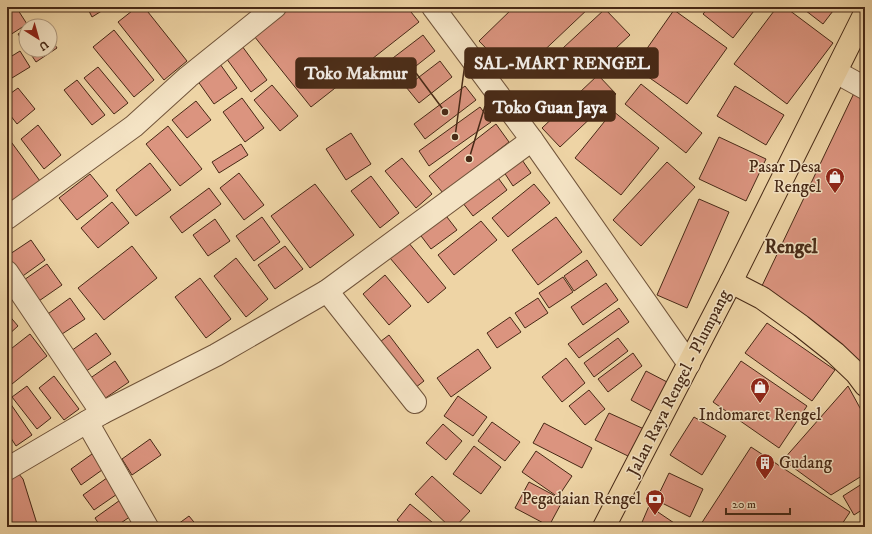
<svg xmlns="http://www.w3.org/2000/svg" width="872" height="534" viewBox="0 0 872 534" font-family="'IM FELL DW Pica',serif">
  <style>
    .building { fill: #db947f; stroke: #472916 }
    .lines { fill: none; stroke-linecap: round; stroke-linejoin: round }
    .minor-casing { stroke: #71543a; stroke-width: 24 }
    .major-casing { stroke: #472916; stroke-width: 24 }
    .minor { stroke: #f4e3c4; stroke-width: 22 }
    .major { stroke: #eed4a5; stroke-width: 22 }
    .labels { text-anchor: middle; dominant-baseline: central; stroke-width: 3; stroke-linejoin: round; paint-order: stroke }
    .poi-label { font-size: 17px; fill: #472916; stroke: #f4e3c4; text-anchor: end }
    .street-label { font-size: 17px; fill: #472916; stroke: #f4e3c4 }
    .quarter-label { font-size: 19px; font-weight: bold; fill: #472916; stroke: #f4e3c4 }
    .leader { fill: none; stroke: #472916; stroke-width: 1.5 }
    .callout-dot { fill: #472916; stroke: #f4e3c4; stroke-width: 1.5 }
    .callout { fill: #472916; stroke: #472916; stroke-width: 1.5 }
    .callout-label { font-size: 18px; text-anchor: middle; font-weight: bold; fill: #fff }
  </style>
  <rect width="100%" height="100%" fill="#eed4a5"/>
  <filter id="stains"><feTurbulence type="fractalNoise" baseFrequency=".005" numOctaves="4"/><feColorMatrix values="0 0 0 0 .2 0 0 0 0 .09 0 0 0 0 .02 0 0 0 .5 -.17"/></filter>
  <radialGradient id="worn" r=".72"><stop offset=".6" stop-color="#630" stop-opacity="0"/><stop offset="1" stop-color="#630" stop-opacity=".3"/></radialGradient>
  <g class="building">
    <path d="M7,7H16L27,24L7,37Z"/>
    <path d="M87,7H108L92,17Z"/>
    <path d="M137,7H144L187,61L164,80L118,22Z"/>
    <path d="M281,7H407L419,22L311,107L250,31Z"/>
    <path d="M514,7H590L515,78L479,41Z"/>
    <path d="M709,7H757L733,38L703,14Z"/>
    <path d="M777,7H785L833,43L787,104L734,64Z"/>
    <path d="M801,7H836L823,24Z"/>
    <path d="M605,9L630,35L588,74L563,48Z"/>
    <path d="M674,10L727,48L687,104L634,67Z"/>
    <path d="M26,29V47L18,34Z"/>
    <path d="M114,30L154,80L134,97L93,47Z"/>
    <path d="M423,35L435,51L402,77L389,61Z"/>
    <path d="M50,37L57,48L36,62L28,50H50Z"/>
    <path d="M242,46L267,80L251,92L226,58Z"/>
    <path d="M20,51L30,67L7,81V59Z"/>
    <path d="M440,61L452,77L419,103L406,87Z"/>
    <path d="M220,64L237,88L214,104L197,80Z"/>
    <path d="M98,67L128,103L114,114L84,78Z"/>
    <path d="M598,75L616,94L560,147L542,128Z"/>
    <path d="M77,80L105,115L92,125L64,90Z"/>
    <path d="M641,84L702,133L686,153L625,104Z"/>
    <path d="M272,85L298,116L280,131L254,100Z"/>
    <path d="M465,86L476,100L425,139L414,124Z"/>
    <path d="M735,86L784,115L766,145L717,116Z"/>
    <path d="M18,88L35,109L17,124L7,111V96Z"/>
    <path d="M855,91L865,97V375L760,290Z"/>
    <path d="M242,98L264,128L245,142L223,112Z"/>
    <path d="M196,101L211,120L187,138L172,120Z"/>
    <path d="M480,107L491,122L429,166L419,151Z"/>
    <path d="M613,111L659,148L621,195L575,158Z"/>
    <path d="M496,124L509,142L443,193L429,176Z"/>
    <path d="M38,125L61,155L44,169L21,139Z"/>
    <path d="M168,126L202,169L180,186L146,144Z"/>
    <path d="M351,133L371,164L346,180L326,149Z"/>
    <path d="M719,137L766,159L746,201L699,179Z"/>
    <path d="M9,139L40,181L7,205V141Z"/>
    <path d="M241,144L248,155L219,173L212,162Z"/>
    <path d="M518,154L531,173L513,186L500,166Z"/>
    <path d="M402,158L432,194L416,208L385,171Z"/>
    <path d="M667,162L695,187L641,246L613,220Z"/>
    <path d="M150,163L171,190L136,216L116,190Z"/>
    <path d="M493,171L507,190L473,216L459,198Z"/>
    <path d="M239,173L264,205L244,220L220,188Z"/>
    <path d="M90,174L108,196L77,220L59,198Z"/>
    <path d="M371,176L399,213L380,228L351,191Z"/>
    <path d="M315,184L354,235L310,268L271,216Z"/>
    <path d="M534,184L550,203L508,237L492,218Z"/>
    <path d="M209,188L221,204L182,233L170,217Z"/>
    <path d="M699,199L729,212L687,308L657,295Z"/>
    <path d="M112,202L129,223L98,248L81,228Z"/>
    <path d="M440,208L457,230L431,249L415,228Z"/>
    <path d="M262,217L280,242L254,261L236,236Z"/>
    <path d="M556,217L582,252L538,285L512,250Z"/>
    <path d="M215,219L230,241L208,256L193,235Z"/>
    <path d="M481,221L497,240L454,275L438,255Z"/>
    <path d="M31,240L45,260L20,278L7,260V256Z"/>
    <path d="M408,242L446,288L428,303L390,258Z"/>
    <path d="M132,246L157,278L104,320L78,288Z"/>
    <path d="M285,246L303,269L275,289L258,265Z"/>
    <path d="M236,258L268,299L246,317L214,276Z"/>
    <path d="M587,260L597,275L574,291L564,276Z"/>
    <path d="M47,264L62,285L36,303L21,282Z"/>
    <path d="M385,275L411,306L389,325L363,294Z"/>
    <path d="M563,277L573,292L549,308L539,293Z"/>
    <path d="M200,278L231,319L206,338L175,297Z"/>
    <path d="M606,283L618,300L583,325L571,307Z"/>
    <path d="M70,298L85,319L59,336L45,316Z"/>
    <path d="M538,298L548,313L525,328L515,313Z"/>
    <path d="M619,308L629,322L579,358L568,344Z"/>
    <path d="M7,313L18,326L7,336Z"/>
    <path d="M510,317L521,332L497,348L487,333Z"/>
    <path d="M767,323L835,370L812,401L745,353Z"/>
    <path d="M96,333L111,354L85,372L71,351Z"/>
    <path d="M30,334L47,356L7,388V352Z"/>
    <path d="M389,335L424,381L407,394L372,348Z"/>
    <path d="M618,338L628,351L594,377L584,363Z"/>
    <path d="M478,349L491,368L451,397L437,378Z"/>
    <path d="M633,353L642,366L608,392L598,379Z"/>
    <path d="M566,358L585,383L562,402L542,377Z"/>
    <path d="M115,361L129,382L104,399L89,379Z"/>
    <path d="M741,361L807,406L779,448L713,402Z"/>
    <path d="M646,371L669,383L653,412L631,400Z"/>
    <path d="M54,376L79,409L64,420L39,388Z"/>
    <path d="M27,386L51,418L37,429L12,397Z"/>
    <path d="M848,386L865,417V474L831,495L783,460Z"/>
    <path d="M589,390L605,409L585,425L569,406Z"/>
    <path d="M458,396L487,417L473,436L444,416Z"/>
    <path d="M10,403L32,435L16,446L7,432V405Z"/>
    <path d="M609,413L644,429L630,457L595,440Z"/>
    <path d="M694,417L726,436L702,475L670,455Z"/>
    <path d="M492,422L520,442L505,461L478,441Z"/>
    <path d="M544,423L592,448L582,468L533,443Z"/>
    <path d="M443,424L462,441L446,460L426,443Z"/>
    <path d="M150,439L161,455L132,475L122,459Z"/>
    <path d="M474,446L501,467L481,494L453,474Z"/>
    <path d="M751,447L850,512L840,527H705L701,524Z"/>
    <path d="M99,449L109,465L81,485L71,469Z"/>
    <path d="M536,451L572,476L558,497L522,472Z"/>
    <path d="M18,473L23,479L38,527H7V483Z"/>
    <path d="M669,473L703,489L690,517L656,500Z"/>
    <path d="M111,475L123,490L94,510L83,495Z"/>
    <path d="M432,476L470,511L455,527H450L415,494Z"/>
    <path d="M529,482L563,500L549,526L515,508Z"/>
    <path d="M865,482V508L854,515L843,496Z"/>
    <path d="M123,498L134,514L115,527H101L95,518Z"/>
    <path d="M410,504L438,527H406L397,520Z"/>
    <path d="M649,506L680,527H640Z"/>
    <path d="M189,516L198,527H174Z"/>
  </g>
  <g class="lines">
    <defs>
      <g id="minor">
        <path d="M433,7L532,140L689,364"/>
        <path d="M836,72L865,88"/>
        <path d="M7,218L134,126L188,77L275,7"/>
        <path d="M7,272L102,413"/>
        <path d="M327,291L415,402"/>
        <path d="M87,422L147,527"/>
        <path d="M7,469L102,413L216,355L327,291L532,140"/>
      </g>
      <g id="major">
        <path d="M731,282L762,298L801,326L835,353L856,373L865,385"/>
        <path d="M604,527L731,282L865,13"/>
      </g>
    </defs>
    <use href="#minor" class="minor-casing"/>
    <use href="#major" class="major-casing"/>
    <use href="#minor" class="minor"/>
    <use href="#major" class="major"/>
  </g>
  <defs>
    <symbol id="shop-pin" viewBox="-11 -11 22 30"><path d="M0 17L-7.5 6A9.5 9.5 0 1 1 7.5 6Z" fill="#8f2418" stroke="#f4e3c4"/><path d="M-5-2.5h2.3a2.7 3.5 0 0 1 5.4 0H5L5.5 6h-11ZM-1.5-2.5h3a1.5 2.3 0 0 0-3 0Z" fill="#fff"/></symbol>
    <symbol id="building-pin" viewBox="-11 -11 22 30"><path d="M0 17L-7.5 6A9.5 9.5 0 1 1 7.5 6Z" fill="#8f2418" stroke="#f4e3c4"/><path d="M-4-6H4V6H1V3H-1V6H-4ZM-2.5-4.3h1.7v1.8h-1.7ZM.8-4.3h1.7v1.8H.8ZM-2.5-1h1.7V.8h-1.7ZM.8-1h1.7V.8H.8Z" fill="#fff"/></symbol>
    <symbol id="bank-pin" viewBox="-11 -11 22 30"><path d="M0 17L-7.5 6A9.5 9.5 0 1 1 7.5 6Z" fill="#8f2418" stroke="#f4e3c4"/><path d="M-6-4H6V4H-6ZM0-2.3a2.3 2.3 0 1 0 0 4.6a2.3 2.3 0 1 0 0-4.6Z" fill="#fff"/></symbol>
  </defs>
  <g fill-rule="evenodd">
    <use href="#shop-pin" x="824" y="166" width="22" height="30"/>
    <use href="#shop-pin" x="749" y="376" width="22" height="30"/>
    <use href="#building-pin" x="754" y="452" width="22" height="30"/>
    <use href="#bank-pin" x="644" y="488" width="22" height="30"/>
  </g>
  <g class="labels">
    <g class="poi-label">
      <text x="821" y="167">Pasar Desa<tspan x="821" dy="20">Rengel</tspan></text>
      <text x="760" y="415" text-anchor="middle">Indomaret Rengel</text>
      <text x="779" y="463" text-anchor="start">Gudang</text>
      <text x="641" y="499">Pegadaian Rengel</text>
    </g>
    <g class="street-label">
      <text transform="translate(679 383) rotate(-63)">Jalan Raya Rengel - Plumpang</text>
    </g>
    <g class="quarter-label">
      <text x="791" y="247">Rengel</text>
    </g>
  </g>
  <path class="leader" d="M455 137L465 63M445 112L416 73M469 159L485 106"/>
  <g class="callout-dot">
    <circle cx="455" cy="137" r="4"/>
    <circle cx="445" cy="112" r="4"/>
    <circle cx="469" cy="159" r="4"/>
  </g>
  <g class="callout">
    <rect x="465" y="48" width="193" height="30" rx="4"/>
    <rect x="296" y="58" width="120" height="30" rx="4"/>
    <rect x="485" y="91" width="130" height="30" rx="4"/>
  </g>
  <g class="callout-label">
    <text x="562" y="69">SAL-MART RENGEL</text>
    <text x="356" y="79">Toko Makmur</text>
    <text x="550" y="113">Toko Guan Jaya</text>
  </g>
  <rect width="872" height="534" fill="none" stroke="#eed4a5" stroke-width="24"/>
  <rect x="8" y="8" width="856" height="518" fill="none" stroke="#472916" stroke-width="2"/>
  <rect x="12" y="12" width="848" height="510" fill="none" stroke="#472916"/>
  <g transform="translate(38 38) rotate(143)"><circle r="19" fill="#f4e3c4" stroke="#af997e"/>
  <path d="M0-3L7 15L0 10L-7 15Z" fill="#8f2418"/>
  <text y="-6" font-size="11" font-weight="bold" text-anchor="middle" fill="#472916">U</text>
  </g>
  <path d="M726 508v6h64v-6" fill="none" stroke="#472916" stroke-width="2"/>
  <text x="732" y="508" font-size="12" fill="#472916" stroke="#f4e3c4" stroke-width="3" paint-order="stroke">20 m</text>
  <rect width="100%" height="100%" filter="url(#stains)"/>
  <rect width="100%" height="100%" fill="url(#worn)"/>
</svg>
